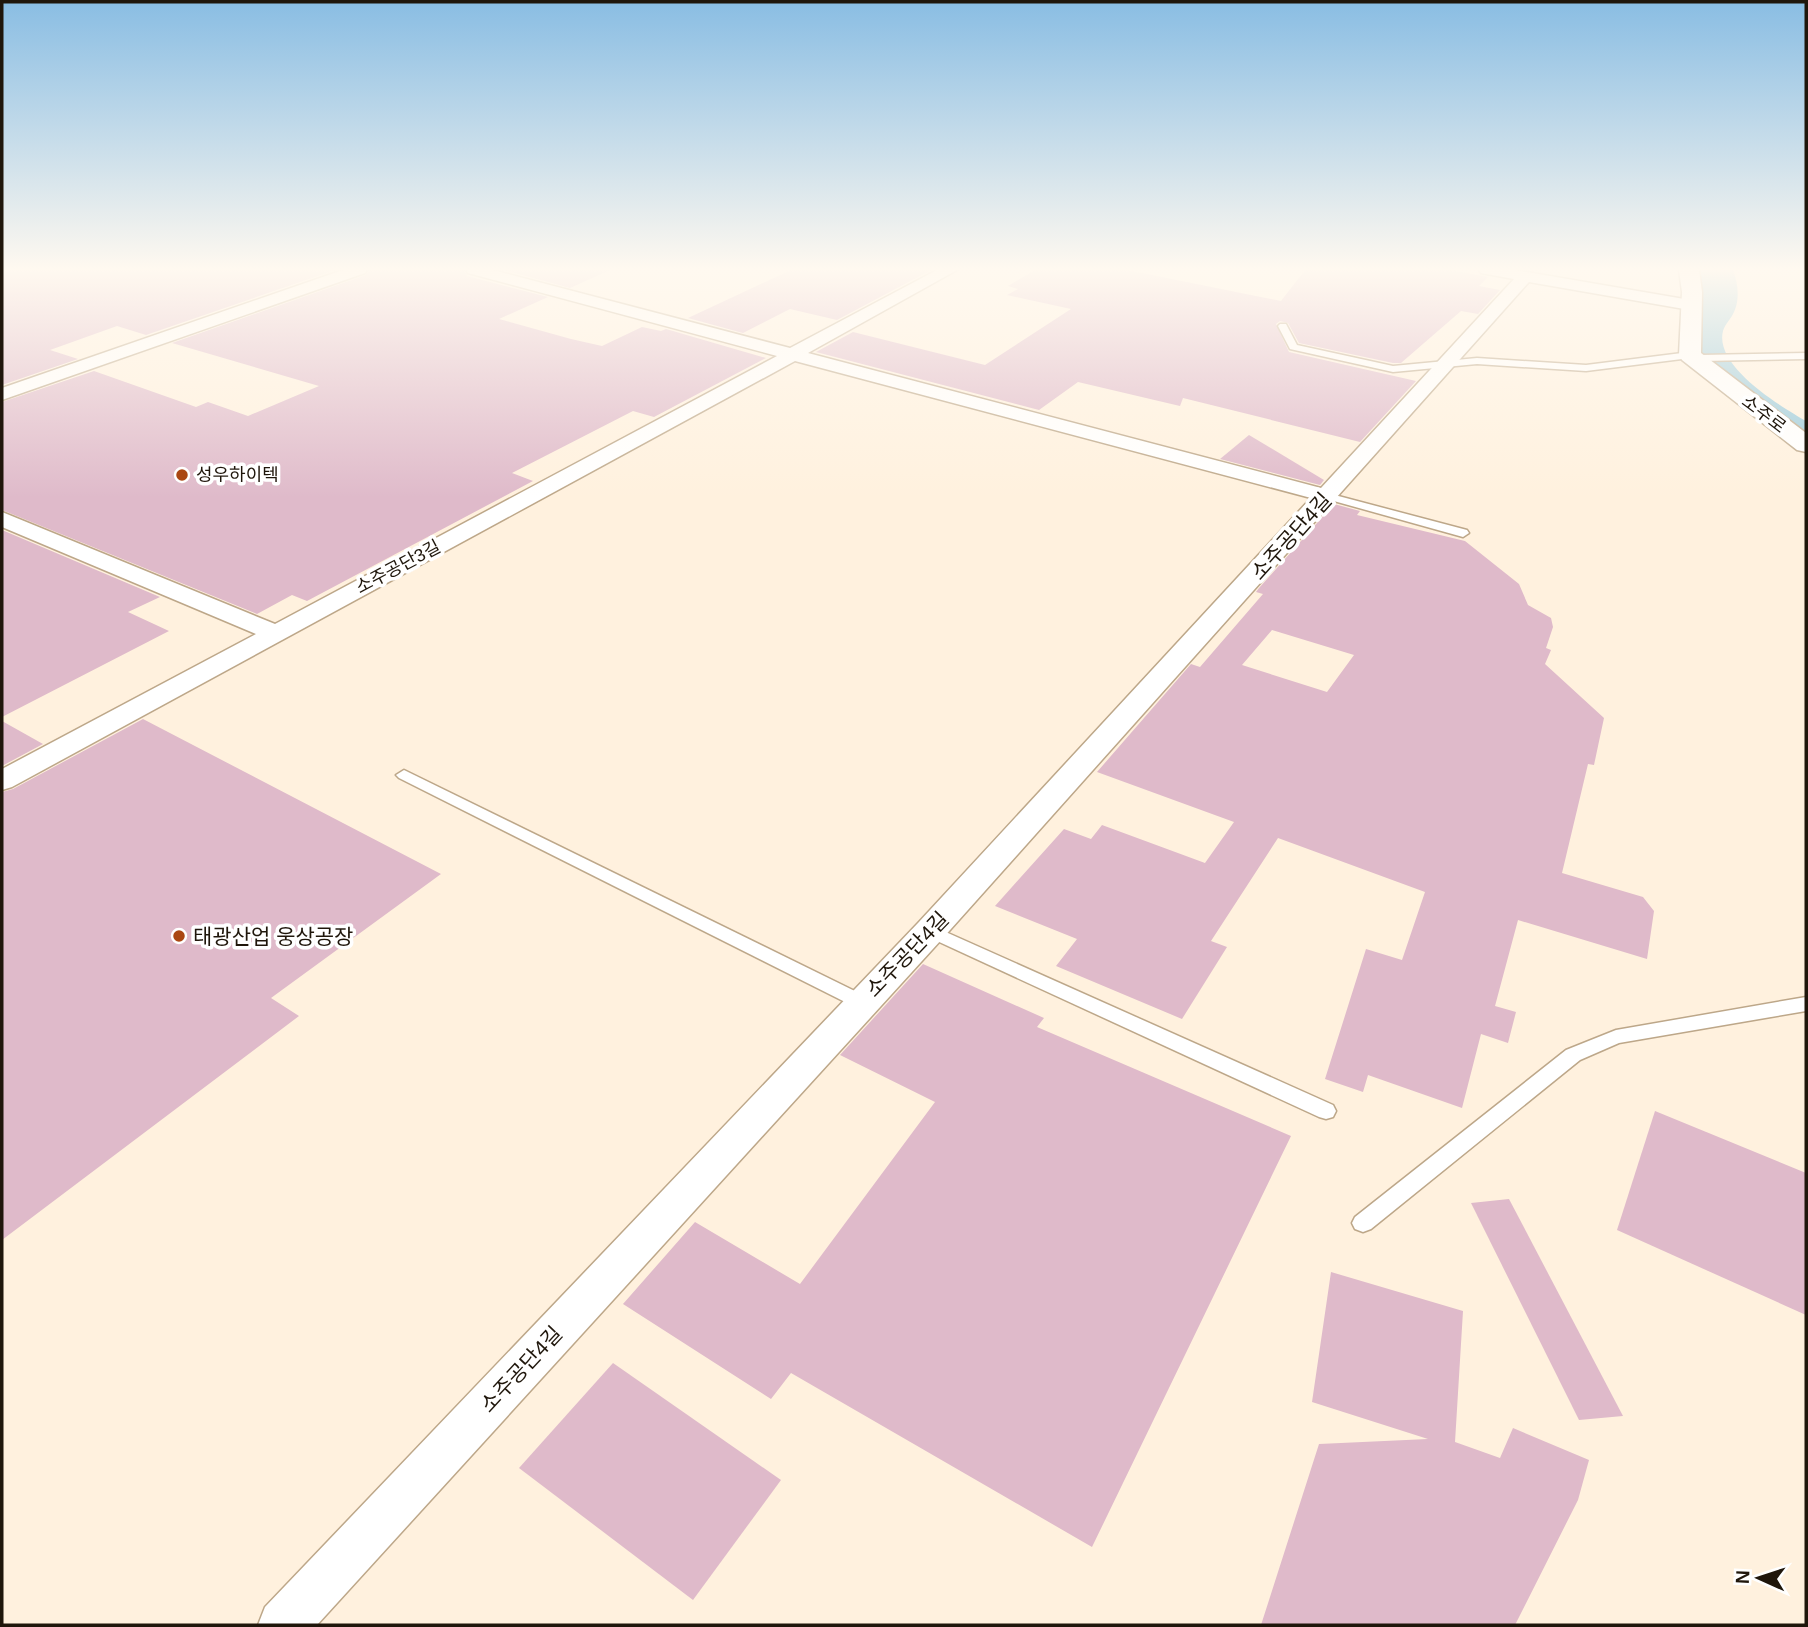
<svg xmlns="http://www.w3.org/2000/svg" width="1808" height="1627" viewBox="0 0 1808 1627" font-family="Helvetica,'Noto Sans KR',sans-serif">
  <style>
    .water { fill: #9acadb }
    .building { fill: #dfbaca; fill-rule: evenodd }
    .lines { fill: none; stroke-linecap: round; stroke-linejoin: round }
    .service-casing { stroke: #bda789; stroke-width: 3 }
    .minor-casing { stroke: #bda789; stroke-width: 3 }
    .tertiary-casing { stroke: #bda789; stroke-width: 3 }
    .service { fill: #fff; fill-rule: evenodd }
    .minor { fill: #fff; fill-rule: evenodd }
    .tertiary { fill: #fff; fill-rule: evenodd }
    .poi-dot { fill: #aa4712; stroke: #fff; stroke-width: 2.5 }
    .labels { text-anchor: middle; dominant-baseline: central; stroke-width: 7; stroke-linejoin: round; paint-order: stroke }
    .far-street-label { font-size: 18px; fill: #1f160b; stroke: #fff }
    .far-poi-label { font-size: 18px; fill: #1f160b; stroke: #fff; text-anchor: start }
    .street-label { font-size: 21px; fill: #1f160b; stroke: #fff }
    .poi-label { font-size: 21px; fill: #1f160b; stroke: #fff; text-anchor: start }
  </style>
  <rect width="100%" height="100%" fill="#fff1de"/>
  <path class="water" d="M1696,270H1733C1738,283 1740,299 1734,312C1731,319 1725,324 1723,331C1714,366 1780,406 1806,421V435L1732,382L1697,348Z"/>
  <g class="building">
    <path d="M2,270H335L146,335L117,326L50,350L78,359L2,385Z"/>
    <path d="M369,270H464L467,276L548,297L499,319L571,339L602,346L642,327L661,331L666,329L766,358L654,417L633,411L512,473L533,481L307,601L292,595L257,614L2,510V402L94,371L196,407L208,402L248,416L319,386L172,343L366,275Z"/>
    <path d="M504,270H610L570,288Z"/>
    <path d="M791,270H931L837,320L790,309L743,333L688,318Z"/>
    <path d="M1035,270H1127L1281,301L1305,270H1451L1488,277L1479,286L1500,290L1478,314L1461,311L1401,363H1393L1299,343L1288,323L1280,321L1276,324L1289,352L1416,381L1360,442L1183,398L1180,406L1078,382L1039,410L816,352L853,332L985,365L1071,309L1007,295L1018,289L1008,286Z"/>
    <path d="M1249,435L1324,480L1320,485L1220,459Z"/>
    <path d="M1334,504L1360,511L1357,515L1465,541L1519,584L1528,605L1551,618L1553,627L1546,648L1551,650L1545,664L1604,718L1594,765L1588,764L1562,873L1643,897L1654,911L1647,959L1518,920L1495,1006L1516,1012L1508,1043L1481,1034L1462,1108L1368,1075L1363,1092L1325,1079L1366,949L1402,960L1425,892L1278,838L1211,941L1227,947L1182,1019L1056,966L1077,939L995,906L1064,829L1091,839L1102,825L1205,863L1234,822L1097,772L1191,664L1200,667L1263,594L1256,592L1259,588ZM1272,630L1354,655L1327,692L1242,665Z"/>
    <path d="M2,530L160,597L128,612L169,631L2,717Z"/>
    <path d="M143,719L441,874L271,998L299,1016L2,1240V792L13,789Z"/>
    <path d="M2,721L43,744L2,766Z"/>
    <path d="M923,964L1044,1018L1037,1027L1291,1136L1092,1547L791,1373L771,1399L623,1304L695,1222L800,1284L935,1102L840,1055Z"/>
    <path d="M1655,1111L1806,1173V1315L1617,1230Z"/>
    <path d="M1509,1199L1623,1416L1579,1420L1471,1203Z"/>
    <path d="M1331,1272L1463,1311L1455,1442L1500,1458L1513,1428L1589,1460L1578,1500L1515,1625H1261L1319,1444L1428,1439L1312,1402Z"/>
    <path d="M613,1363L781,1480L693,1600L519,1468Z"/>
  </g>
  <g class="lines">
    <defs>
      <g id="service">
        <path d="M1280,324H1286L1297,345L1393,366L1477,358L1586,365L1690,352L1701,355L1806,353V359L1701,361L1690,358L1586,371L1477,364L1393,372L1290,349L1278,326Z"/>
        <path d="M1327,493L1467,530L1469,533L1463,537L1323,498L1321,496Z"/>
        <path d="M404,770L867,997L870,1002L867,1007H855L399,778L396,775Z"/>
        <path d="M930,925L1333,1105L1336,1111L1333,1117L1326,1119L1319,1117L924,935L921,931L924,927Z"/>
        <path d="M1806,997V1011L1619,1043L1580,1060L1371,1229L1363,1232L1355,1229L1352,1223L1355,1217L1566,1050L1616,1030Z"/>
      </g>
      <g id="minor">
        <path d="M343,270H367L365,273L2,400V388Z"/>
        <path d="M466,270H493L790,348L937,270H957L808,353L1321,488L1514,279L1481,273L1479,270H1515L1690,300L1698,305L1690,310L1529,282L942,939L317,1625H258L265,1607L918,923L1311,498L795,361L12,787L2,790V769L256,634L2,527V512L275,624L777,356L468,273Z"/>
      </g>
      <path id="tertiary" d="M1679,270H1699L1702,292L1701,353L1806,433V452L1797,450L1682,360L1679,355L1682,292Z"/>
    </defs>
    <use href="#service" class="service-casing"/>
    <use href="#minor" class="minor-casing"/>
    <use href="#tertiary" class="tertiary-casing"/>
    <use href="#service" class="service"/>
    <use href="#minor" class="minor"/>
    <use href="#tertiary" class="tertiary"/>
  </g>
  <linearGradient id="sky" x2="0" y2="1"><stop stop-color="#89bde3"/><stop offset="0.54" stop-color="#fff9f0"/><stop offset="1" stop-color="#fff9f0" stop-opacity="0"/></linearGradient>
  <rect width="1808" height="498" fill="url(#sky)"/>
  <g class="poi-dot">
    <circle cx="182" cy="475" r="7"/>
    <circle cx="179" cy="936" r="7"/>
  </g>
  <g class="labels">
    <g class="far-street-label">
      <text transform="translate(1764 414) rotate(37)">소주로</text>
      <text transform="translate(398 567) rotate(-28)">소주공단3길</text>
    </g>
    <g class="far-poi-label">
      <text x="196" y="475">성우하이텍</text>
    </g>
    <g class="street-label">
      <text transform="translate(1291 536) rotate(-48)">소주공단4길</text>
      <text transform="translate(907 954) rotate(-46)">소주공단4길</text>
      <text transform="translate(521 1369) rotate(-47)">소주공단4길</text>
    </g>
    <g class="poi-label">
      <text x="193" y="936">태광산업 웅상공장</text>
    </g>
  </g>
  <rect width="1808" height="1627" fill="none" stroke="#1f160b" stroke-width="7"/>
  <g transform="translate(1759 1578) rotate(273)" stroke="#ffffff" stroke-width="5" paint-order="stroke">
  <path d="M0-5L12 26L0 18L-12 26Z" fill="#1f160b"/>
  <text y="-10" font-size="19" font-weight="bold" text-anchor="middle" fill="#1f160b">N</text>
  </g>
</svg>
